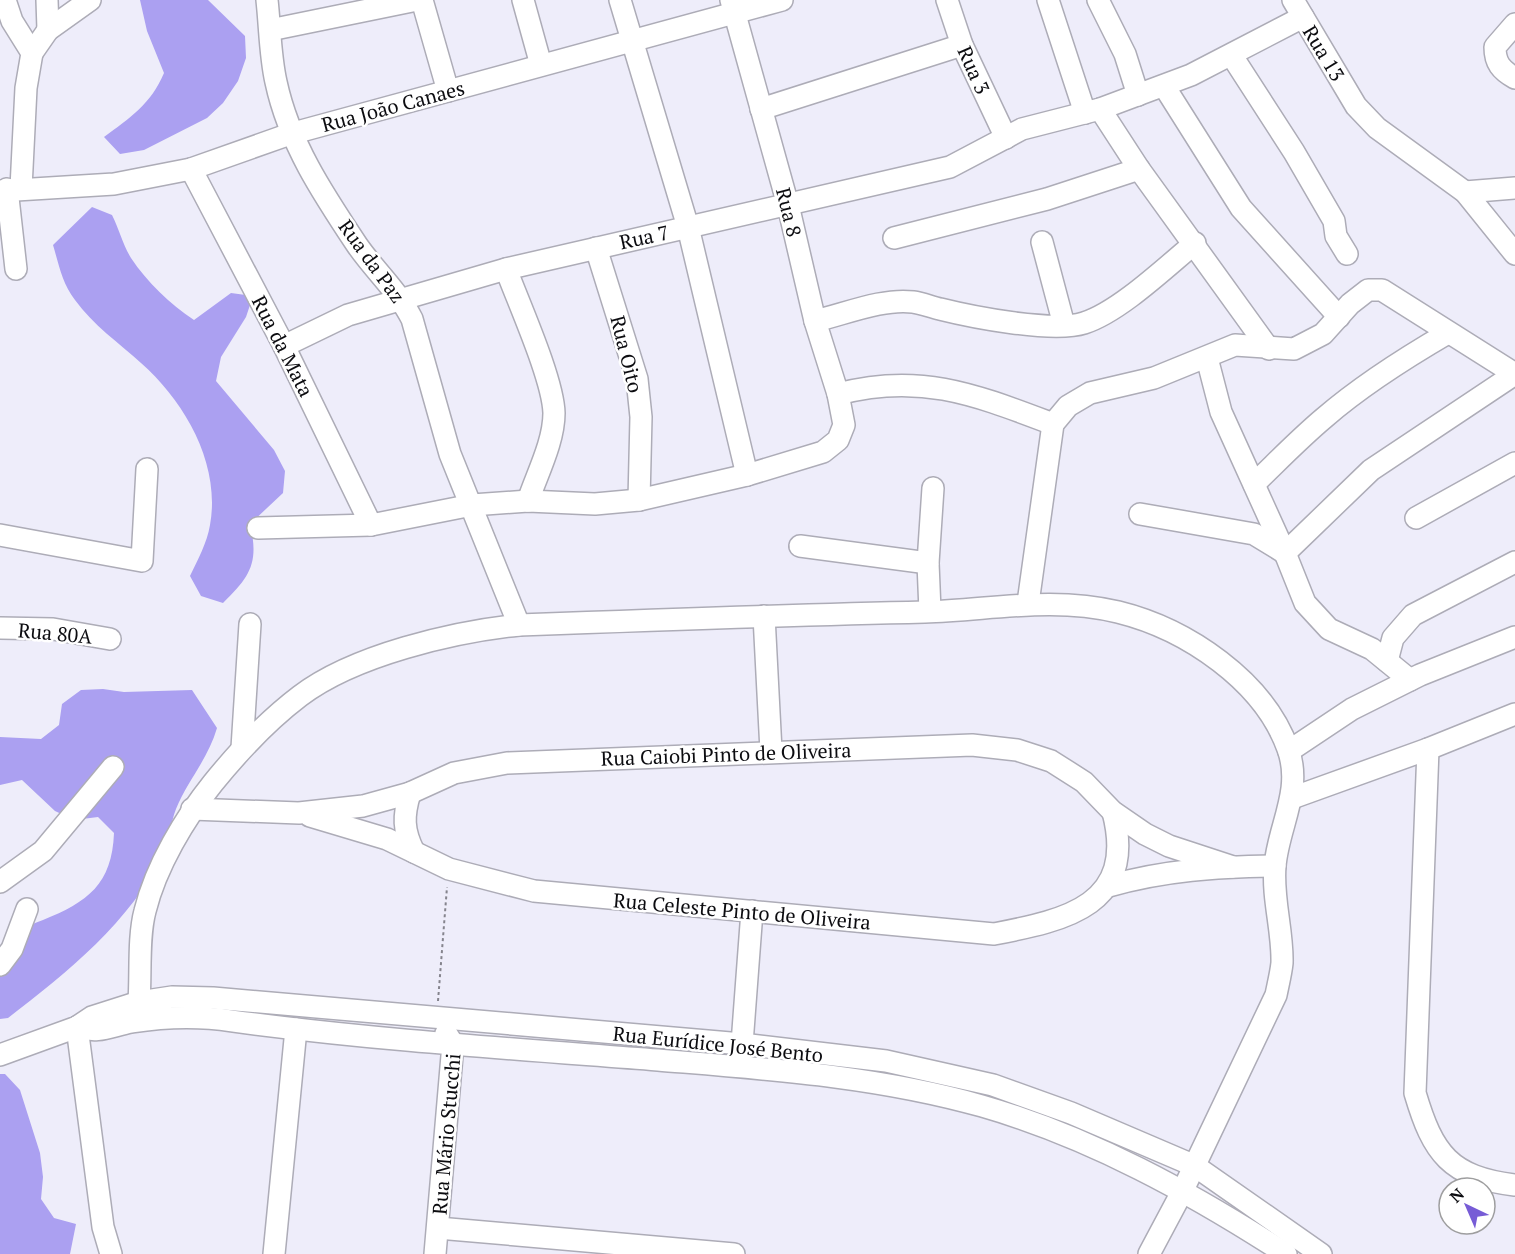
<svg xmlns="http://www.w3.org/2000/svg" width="1515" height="1254" viewBox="0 0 1515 1254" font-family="'PT Serif',serif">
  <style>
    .forest { fill: #aba0f1 }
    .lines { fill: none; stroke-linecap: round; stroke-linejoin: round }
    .minor-casing { stroke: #adacb7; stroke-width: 24 }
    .path { stroke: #85848d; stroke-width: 2; stroke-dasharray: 3 3; stroke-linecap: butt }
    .minor { stroke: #fff; stroke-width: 21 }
    .labels { text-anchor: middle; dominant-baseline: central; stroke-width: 5; stroke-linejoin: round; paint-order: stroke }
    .street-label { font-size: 20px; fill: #0c0c10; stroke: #fff }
  </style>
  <rect width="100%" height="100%" fill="#eeedfa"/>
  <g class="forest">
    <path d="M140,0H208L245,36L246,58L238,81L223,103L207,118L144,150L120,154L104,137C130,118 151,104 164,73L147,31Z"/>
    <path d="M92,207L112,215C119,229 123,245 131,258C147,282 170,304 194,320L231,293L253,296L246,317L221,357L216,381L274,450L285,471L283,493L250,524C259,562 251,576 223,603L201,596L190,576C198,559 207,543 210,525C221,464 185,402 141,363C119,343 93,325 75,300C62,283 59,265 53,245Z"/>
    <path d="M103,689L124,692L192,690L217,728C208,759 188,780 176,809C170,823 171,840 164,853C130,922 68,972 8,1018L0,1019V946C11,932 27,926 43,920C88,902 112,884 114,833L98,817L74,820L55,811L22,780L0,785V737L41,739L59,725L62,704L81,690Z"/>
    <path d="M0,1074H5L20,1090L40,1153L43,1177L41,1199L54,1218L76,1224L70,1254H0Z"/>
  </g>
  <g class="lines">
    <defs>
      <g id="minor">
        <path d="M5,0L12,21L32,53L26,88L21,188"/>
        <path d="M47,0L48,30"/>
        <path d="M267,0C270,27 270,56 276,82C289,143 323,194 357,245C375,271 398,291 412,319L450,454L519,625"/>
        <path d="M422,0L448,91"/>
        <path d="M523,0L541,65"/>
        <path d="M620,0L688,227L747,475"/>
        <path d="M947,0L962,45L1006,138"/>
        <path d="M1048,0L1085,113"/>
        <path d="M1098,0L1125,54L1138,95"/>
        <path d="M1293,0L1356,106L1377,128L1465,192L1515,254"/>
        <path d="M1515,24L1495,47C1495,63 1501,70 1515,78"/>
        <path d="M270,30L417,0"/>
        <path d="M32,53L48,30L90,0"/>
        <path d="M1232,56L1294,152L1334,221L1336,236L1347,254"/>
        <path d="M1164,86L1241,208L1339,317"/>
        <path d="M761,109L962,45"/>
        <path d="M1100,109L1139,169L1269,349"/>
        <path d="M191,169L284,346L371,525"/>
        <path d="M7,189L16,269"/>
        <path d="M0,191L114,184L191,169L290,134L782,0"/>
        <path d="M1465,192L1515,188"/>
        <path d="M894,238L1047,199L1139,169"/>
        <path d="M1042,242L1064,325"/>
        <path d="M596,248L637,379L641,417L639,500"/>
        <path d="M506,269C519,304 553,379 554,413C554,442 537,474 528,501"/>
        <path d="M815,321C845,314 883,298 913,302C922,303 931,307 940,309C972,317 1053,333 1084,323C1119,312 1166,267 1195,243"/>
        <path d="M284,346L348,315L506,269L950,167L1022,129L1100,109L1191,75L1303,17"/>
        <path d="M1207,358L1221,412L1285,553L1305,603L1329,629L1372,649L1410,680"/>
        <path d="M838,394C920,372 976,395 1053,424"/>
        <path d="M1254,484C1277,462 1299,439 1324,418C1362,385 1405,358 1448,333"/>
        <path d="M1140,514L1254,534L1285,553L1371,470L1515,374"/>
        <path d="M1416,518L1515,463"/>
        <path d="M258,528L371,525L472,505L528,501L595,504L639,500L747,475L823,452L838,440L844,425L838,394L815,321L788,205L731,0"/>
        <path d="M0,535L142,561L147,469"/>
        <path d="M800,546L928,563"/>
        <path d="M1028,603L1053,424L1068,406L1090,393L1154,378L1235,345L1294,349L1323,334L1350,304L1368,290H1382L1515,374"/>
        <path d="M930,611L928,563L933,488"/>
        <path d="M764,616L771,751"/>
        <path d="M0,628L53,629L110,639"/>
        <path d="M1387,661L1393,638L1413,615L1515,562"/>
        <path d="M242,748L250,624"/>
        <path d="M1428,749L1415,1093C1433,1154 1450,1177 1515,1185"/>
        <path d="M1289,751L1352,709L1420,675L1515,637"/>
        <path d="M410,793C403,816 403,830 414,852"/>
        <path d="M1292,798L1428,749L1515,714"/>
        <path d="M192,809L299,813L363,806L410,793L454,773L507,763L972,745L1017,750L1051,761L1084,782L1113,812L1145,834L1169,846L1233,867"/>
        <path d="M310,816L387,839L449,869L534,891L994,934C1067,920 1137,905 1113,812"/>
        <path d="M0,882L43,851L113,767"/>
        <path d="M1109,886C1165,870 1217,867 1275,866"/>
        <path d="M0,965L12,949L27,909"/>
        <path d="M139,1002C141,974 138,937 145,911C156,866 185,818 213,783C239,751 267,721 300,696C354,655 453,632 519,625C654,620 789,615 925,612C991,610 1053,596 1118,612C1187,629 1264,681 1288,749C1303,790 1278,827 1275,866C1272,898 1283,931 1282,963C1281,973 1278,985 1276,995L1182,1192L1149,1254"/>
        <path d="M77,1027C100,1034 110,1026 132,1022C164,1017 200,1016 232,1021C374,1040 516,1049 658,1060C767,1069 876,1076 982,1106C1090,1137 1192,1193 1286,1254"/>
        <path d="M77,1027L103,1227L111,1254"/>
        <path d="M0,1055L77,1027L92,1017L139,1002L172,997L213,998L742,1044L886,1061L993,1085L1071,1113L1195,1166L1321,1254"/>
        <path d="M741,1057L752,911"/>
        <path d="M438,1228L734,1254"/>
        <path d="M274,1254L296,1029"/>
        <path d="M435,1254L453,1044L446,1033"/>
      </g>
    </defs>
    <use href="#minor" class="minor-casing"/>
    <path class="path" d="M438,1001L447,887"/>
    <use href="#minor" class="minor"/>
  </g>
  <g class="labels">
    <g class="street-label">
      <text transform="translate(1324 53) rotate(59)">Rua 13</text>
      <text transform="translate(974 70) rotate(66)">Rua 3</text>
      <text transform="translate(393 106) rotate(-15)">Rua João Canaes</text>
      <text transform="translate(789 212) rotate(76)">Rua 8</text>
      <text transform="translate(644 237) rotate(-12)">Rua 7</text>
      <text transform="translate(372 261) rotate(54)">Rua da Paz</text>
      <text transform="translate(283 346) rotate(63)">Rua da Mata</text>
      <text transform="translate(627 354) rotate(76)">Rua Oito</text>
      <text transform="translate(55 633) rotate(5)">Rua 80A</text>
      <text transform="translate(726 754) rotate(-2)">Rua Caiobi Pinto de Oliveira</text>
      <text transform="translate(742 911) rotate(5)">Rua Celeste Pinto de Oliveira</text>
      <text transform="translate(718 1044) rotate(6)">Rua Eurídice José Bento</text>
      <text transform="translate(446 1134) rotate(-85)">Rua Mário Stucchi</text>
    </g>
  </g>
  <g transform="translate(1467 1206) rotate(316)"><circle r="28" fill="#ffffff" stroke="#9e9e9f" stroke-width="1.5"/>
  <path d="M0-4.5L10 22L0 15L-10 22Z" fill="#775cd6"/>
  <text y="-9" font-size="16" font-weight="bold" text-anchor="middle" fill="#0c0c10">N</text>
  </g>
</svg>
